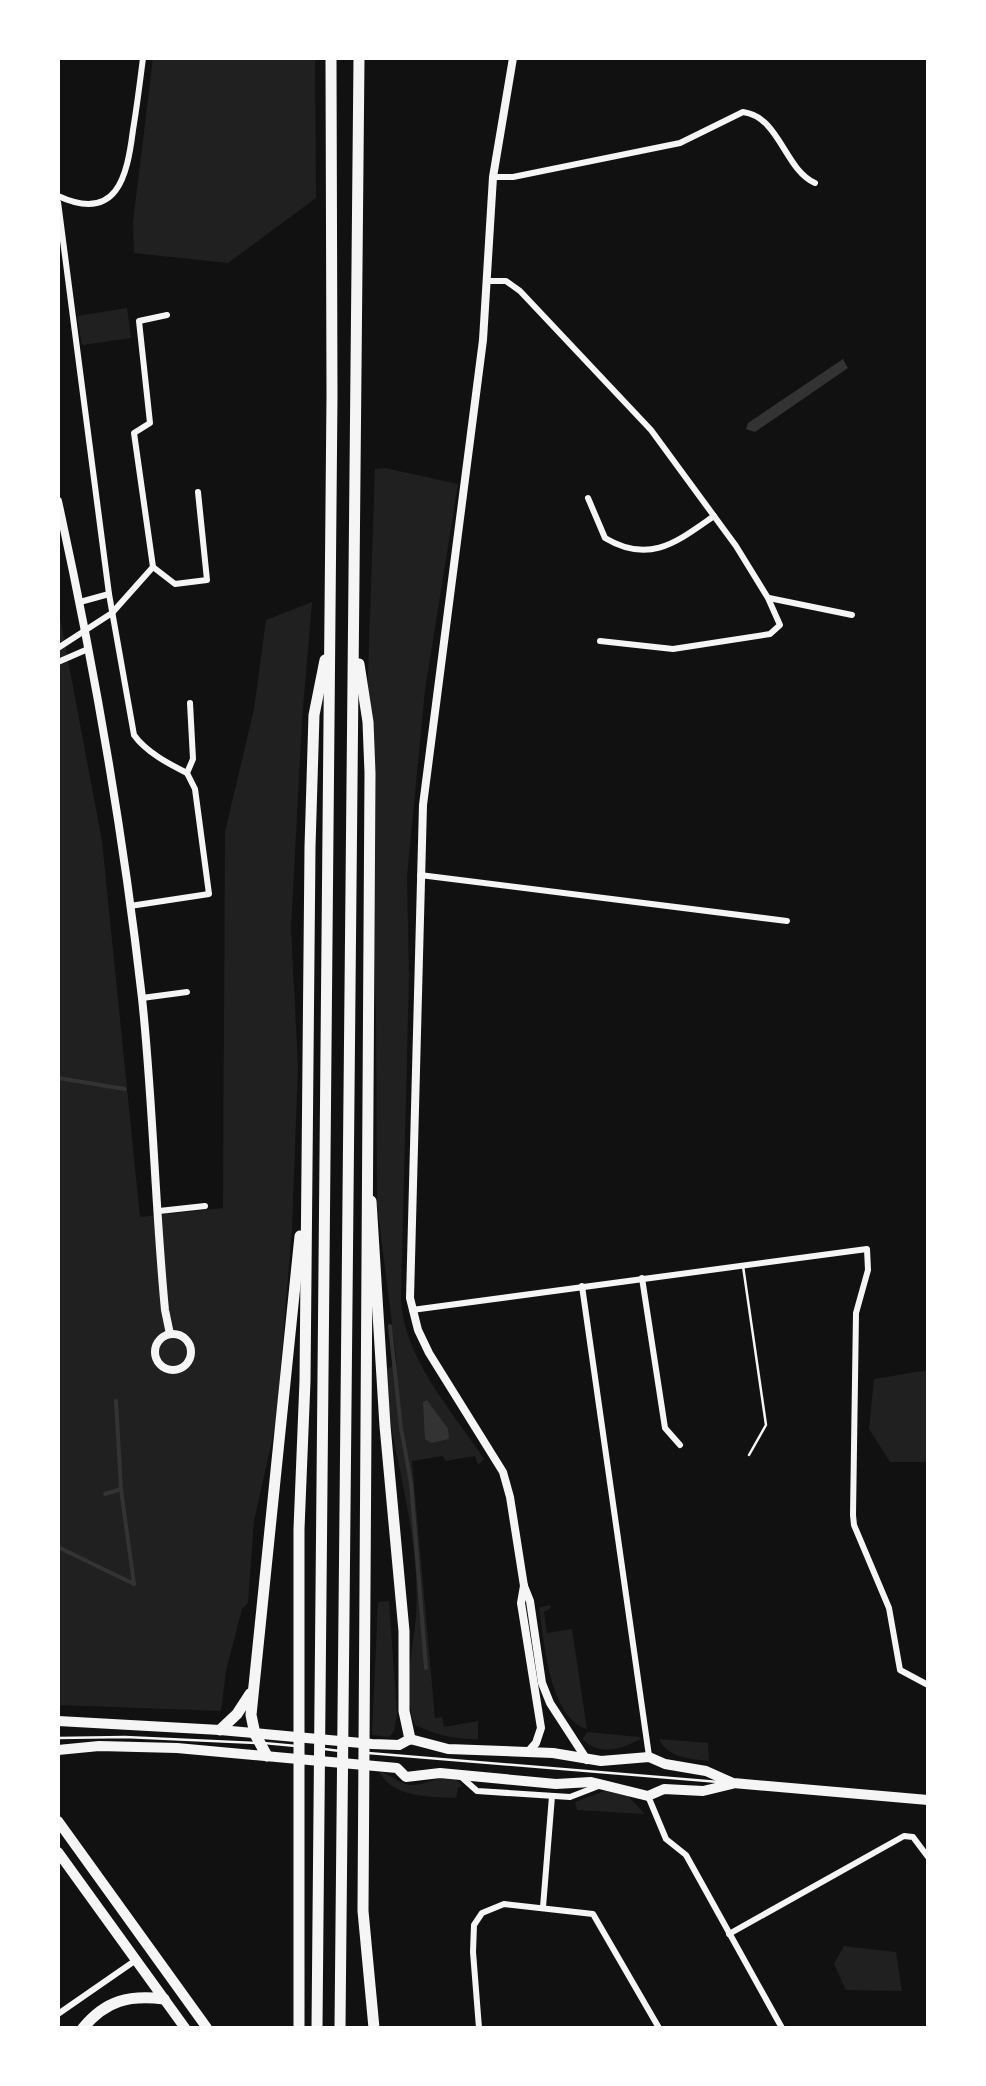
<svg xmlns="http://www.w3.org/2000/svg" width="986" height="2086" viewBox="0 0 986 2086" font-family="'Varela Round',sans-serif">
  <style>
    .green { fill: #202020 }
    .water { fill: #333 }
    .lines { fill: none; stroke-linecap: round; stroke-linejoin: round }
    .stream { stroke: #333; stroke-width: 4 }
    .service { stroke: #f5f5f5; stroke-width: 2.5 }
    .minor { stroke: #f5f5f5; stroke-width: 6 }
    .tertiary { stroke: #f5f5f5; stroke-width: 8 }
    .primary { stroke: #f5f5f5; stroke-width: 10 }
    .motorway { stroke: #f5f5f5; stroke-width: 11 }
  </style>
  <rect width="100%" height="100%" fill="#111"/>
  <g class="green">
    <path d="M153,58H315L316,198L228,263L134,253L133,222Z"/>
    <path d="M127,308L131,338L82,345L77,316Z"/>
    <path d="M385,468L458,484L425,690L407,877L409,976L401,1298C402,1356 453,1412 484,1459L478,1465L475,1456L445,1461L443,1456L412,1461L435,1718L442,1717L444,1727L478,1721V1739C453,1740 435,1734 415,1725C402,1693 413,1650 416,1617C420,1554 404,1492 392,1431C388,1411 389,1389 387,1369L397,1364L377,1204L376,1020L367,703L375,469Z"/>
    <path d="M312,602L302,720L291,928L298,1067L292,1229L276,1423L254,1521L248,1603L242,1609L226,1671L221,1711L58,1705V607L102,841L140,1217L223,1208L225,832L254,709L266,620Z"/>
    <path d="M928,1370V1462H890L869,1429L874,1379Z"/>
    <path d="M389,1601L397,1715L394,1731L389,1737L372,1735L378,1602Z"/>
    <path d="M550,1605L551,1608L544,1612L547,1633L572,1629L587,1729C549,1718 544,1640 539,1607Z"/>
    <path d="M587,1732L640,1737L641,1739C622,1749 600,1756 583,1740Z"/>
    <path d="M659,1739L708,1743L709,1761C690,1759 668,1758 659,1739Z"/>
    <path d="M379,1771C390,1774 399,1784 411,1785C421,1786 438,1777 453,1776L462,1786L458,1788L456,1798C427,1796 394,1799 379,1771Z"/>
    <path d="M610,1789L625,1793L645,1814L577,1810L575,1802Z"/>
    <path d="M844,1946L896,1952L902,1991L846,1990L834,1964Z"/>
  </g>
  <g class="water">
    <path d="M843,359L848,368L755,432L746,429L748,423Z"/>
    <path d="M427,1400L448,1429L449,1439L431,1443L425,1439L423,1402Z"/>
  </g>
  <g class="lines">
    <g class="stream">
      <path d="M58,1078L125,1089"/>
      <path d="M390,1326L401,1428L411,1483L426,1668"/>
      <path d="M105,1494L121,1489L116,1401"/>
      <path d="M58,1547L134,1584L121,1489"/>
    </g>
    <g class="service">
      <path d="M743,1266L766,1425L749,1455"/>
      <path d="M58,1738L125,1737L256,1743"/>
      <path d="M264,1743L296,1746"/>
      <path d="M324,1749L340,1751"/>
      <path d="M368,1753L719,1782"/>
    </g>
    <g class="minor">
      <path d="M493,177H513L680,143L743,112C780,117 784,169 815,183"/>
      <path d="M58,196C117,223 127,177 133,130C137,106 140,82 143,58"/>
      <path d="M58,202L109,594L134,735C146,752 169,764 187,773"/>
      <path d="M487,281H506L520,291L651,430L736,546L768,598L780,625L770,634L673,649L600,641"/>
      <path d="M588,498L605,538C650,565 678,541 714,516"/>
      <path d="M153,567L175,584L207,580L198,492"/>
      <path d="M769,598L852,615"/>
      <path d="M80,602L109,594"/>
      <path d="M58,648L112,613L153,567L134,433L150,423L139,321L167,315"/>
      <path d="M58,662L88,649"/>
      <path d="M420,875L787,921"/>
      <path d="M130,906L209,894L195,789L187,773L193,759L190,703"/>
      <path d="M142,998L187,992"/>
      <path d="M159,1211L205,1206"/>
      <path d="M642,1278L665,1428L680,1445"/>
      <path d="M582,1286L649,1756"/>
      <path d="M412,1310L867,1249L868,1270L856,1313L853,1515L854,1525L889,1608L900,1670L928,1685"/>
      <path d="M458,1774L477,1791L570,1797L601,1785"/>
      <path d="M648,1796L666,1839L686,1855L782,2028"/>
      <path d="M543,1907L552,1796"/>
      <path d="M729,1934L904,1836L913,1837L928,1857"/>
      <path d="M58,2014L136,1960"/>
      <path d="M479,2028L473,1952L474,1925L482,1913L504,1904L593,1914L659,2028"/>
    </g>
    <g class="tertiary">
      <path d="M513,58L493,177L483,340L423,805L410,1298L418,1330L429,1353L503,1472L510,1497L524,1586L530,1601L542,1683L550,1703L587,1760"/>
      <path d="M58,501C94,665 123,831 142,998C153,1101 155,1206 165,1310L170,1334"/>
      <circle cx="173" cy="1352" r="18"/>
      <path d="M524,1586L521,1603L541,1728L536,1743L529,1751"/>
    </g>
    <g class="primary">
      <path d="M58,1721L220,1730L372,1744L399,1745L410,1739L448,1749L553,1753L601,1761L649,1757L665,1764L706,1771L733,1783L928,1800"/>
      <path d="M58,1750L99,1746L177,1748L397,1768L406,1777L440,1773L556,1784L591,1782L648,1796L664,1789L703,1791L732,1784"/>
      <path d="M58,1821L207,2028"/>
      <path d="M58,1852L185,2028"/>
    </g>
    <g class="motorway">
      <path d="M359,664L368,722L370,773L363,1911L374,2028"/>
      <path d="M371,1201L385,1426L404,1631V1711L410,1739"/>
      <path d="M220,1730L237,1714L250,1694"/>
      <path d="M267,1756L255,1734L251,1715L300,1236"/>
      <path d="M83,2028C106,2000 129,1995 164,1999"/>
      <path d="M299,2028V1529L305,1381L310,847L314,715L325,660"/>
      <path d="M317,2028L332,396L331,58"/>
      <path d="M340,2028L359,58"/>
    </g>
  </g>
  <rect width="986" height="2086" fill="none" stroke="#ffffff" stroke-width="120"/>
</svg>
